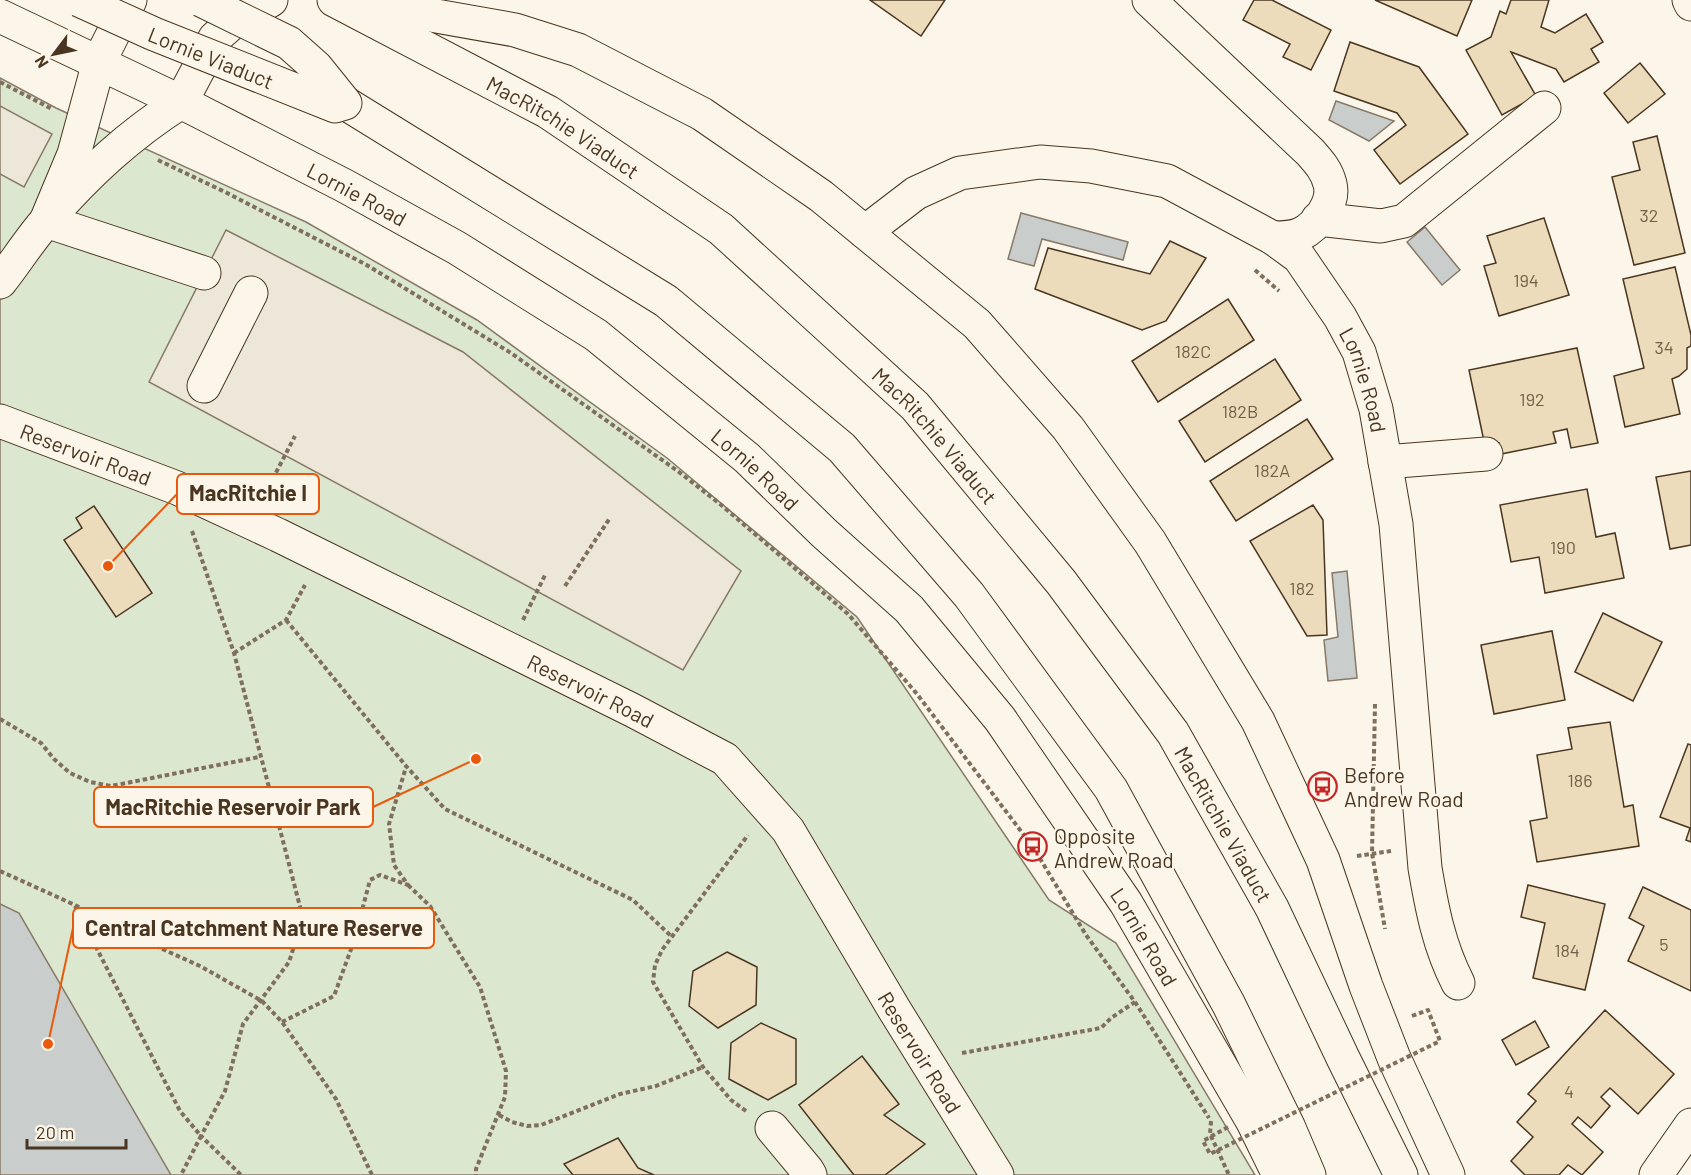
<svg xmlns="http://www.w3.org/2000/svg" width="1691" height="1175" viewBox="0 0 1691 1175" font-family="Barlow,sans-serif">
  <style>
    .green { fill: #dce7d0; stroke: #887966; stroke-width: 1.5 }
    .parking { fill: #ede7d9; stroke: #887966; stroke-width: 1.5 }
    .water { fill: #c9cecd; stroke: #887966; stroke-width: 1.5 }
    .building { fill: #ecdcbc; stroke: #4a3520; stroke-width: 1.5 }
    .lines { fill: none; stroke-linecap: round; stroke-linejoin: round }
    .minor-casing { stroke: #4a3520; stroke-width: 35 }
    .major-casing { stroke: #4a3520; stroke-width: 35 }
    .highway-casing { stroke: #4a3520; stroke-width: 35 }
    .path { stroke: #7f6f5c; stroke-width: 4; stroke-dasharray: 4.5 3; stroke-linecap: butt }
    .minor { stroke: #fbf6e9; stroke-width: 33 }
    .major { stroke: #fbf6e9; stroke-width: 33 }
    .highway { stroke: #fbf6e9; stroke-width: 33 }
    .highway-bridge-casing { stroke: #4a3520; stroke-width: 35; stroke-linecap: butt }
    .path-bridge { stroke: #7f6f5c; stroke-width: 4; stroke-dasharray: 4.5 3; stroke-linecap: butt }
    .highway-bridge { stroke: #fbf6e9; stroke-width: 33 }
    .labels { text-anchor: middle; dominant-baseline: central; stroke-width: 4.5; stroke-linejoin: round; paint-order: stroke }
    .number-label { font-size: 18px; fill: #725f47 }
    .street-label { font-size: 21px; fill: #4a3520; stroke: #fbf6e9 }
    .poi-label { font-size: 21px; fill: #4a3520; stroke: #fbf6e9; text-anchor: start }
    .leader { fill: none; stroke: #e8590c; stroke-width: 2 }
    .callout-dot { fill: #e8590c; stroke: #fbf6e9; stroke-width: 2 }
    .callout { fill: #fbf6e9; stroke: #e8590c; stroke-width: 2 }
    .callout-label { font-size: 22px; text-anchor: middle; font-weight: bold; fill: #4a3520 }
  </style>
  <rect width="100%" height="100%" fill="#fbf6e9"/>
  <path class="green" d="M0,78L56,108L306,222L477,320L667,458L857,617L1049,900L1116,943L1255,1175H0Z"/>
  <g class="parking">
    <path d="M0,106L52,134L24,187L0,174Z"/>
    <path d="M226,230L463,352L741,571L683,670L149,382Z"/>
  </g>
  <g class="water">
    <path d="M1336,101L1394,121L1369,141L1329,120Z"/>
    <path d="M1021,213L1128,242L1123,260L1042,239L1034,266L1008,259Z"/>
    <path d="M1425,227L1460,270L1442,285L1407,242Z"/>
    <path d="M1347,571L1357,678L1328,681L1324,640L1338,637L1332,573Z"/>
    <path d="M0,904L19,913L171,1175H0Z"/>
  </g>
  <g class="building">
    <path d="M870,0H945L921,36Z"/>
    <path d="M1254,0H1272L1331,30L1311,70L1283,57L1290,44L1243,20Z"/>
    <path d="M1375,0H1472L1457,36Z"/>
    <path d="M1511,0H1549L1541,27L1555,33L1586,14L1603,42L1591,49L1599,62L1564,82L1556,69L1511,52L1536,96L1502,115L1466,50L1491,37L1500,11L1506,14Z"/>
    <path d="M1350,42L1419,67L1468,134L1400,184L1374,150L1406,125L1397,113L1334,91Z"/>
    <path d="M1640,63L1665,94L1628,123L1604,93Z"/>
    <path d="M1657,136L1685,253L1634,265L1612,177L1640,170L1633,142Z"/>
    <path d="M1544,218L1569,295L1499,316L1484,266L1496,263L1487,236Z"/>
    <path d="M1170,241L1206,258L1166,321L1142,330L1035,289L1048,248L1150,274Z"/>
    <path d="M1675,267L1691,335V346L1687,348V369L1679,376L1672,379L1680,414L1625,427L1614,376L1644,368L1623,279Z"/>
    <path d="M1228,299L1254,340L1158,402L1132,361Z"/>
    <path d="M1577,348L1598,443L1571,448L1567,429L1553,432L1556,443L1501,454L1499,443L1485,446L1469,370Z"/>
    <path d="M1275,359L1301,400L1205,462L1179,421Z"/>
    <path d="M1307,419L1333,459L1236,521L1210,481Z"/>
    <path d="M1691,471V545L1670,549L1656,477Z"/>
    <path d="M1587,489L1596,537L1615,533L1624,578L1545,593L1539,557L1511,562L1500,505Z"/>
    <path d="M1313,505L1323,520L1327,635L1307,636L1250,541Z"/>
    <path d="M94,506L152,593L116,617L64,540L82,528L76,518Z"/>
    <path d="M1603,613L1662,642L1633,701L1575,672Z"/>
    <path d="M1552,631L1565,700L1494,714L1481,645Z"/>
    <path d="M1610,722L1624,807L1633,805L1639,846L1537,862L1530,821L1547,818L1537,755L1572,749L1568,728Z"/>
    <path d="M1688,744L1691,745V842L1686,840L1690,828L1660,817Z"/>
    <path d="M1528,885L1605,904L1585,990L1533,978L1545,923L1521,917Z"/>
    <path d="M1643,887L1691,910V991L1628,961L1644,926L1629,918Z"/>
    <path d="M727,952L757,967L756,1005L718,1028L689,1006L693,971Z"/>
    <path d="M1605,1010L1674,1074L1638,1114L1610,1088L1601,1097L1610,1106L1591,1128L1578,1117L1572,1124L1603,1152L1582,1175L1568,1165L1559,1175H1525L1511,1161L1533,1137L1517,1122L1536,1101L1528,1094Z"/>
    <path d="M1535,1021L1549,1047L1516,1065L1502,1040Z"/>
    <path d="M761,1023L796,1039V1084L768,1100L729,1079L731,1043Z"/>
    <path d="M862,1056L899,1104L884,1115L925,1144L885,1175H854L799,1105Z"/>
    <path d="M618,1138L638,1168L654,1175H573L564,1164Z"/>
  </g>
  <g class="lines">
    <defs>
      <g id="minor">
        <path d="M1149,0L1310,152C1319,162 1327,171 1330,184C1335,203 1317,226 1301,234C1292,238 1282,238 1273,238"/>
        <path d="M1689,0L1691,4"/>
        <path d="M99,62L74,154L46,221L204,273"/>
        <path d="M1318,219L1381,226L1404,221L1544,108"/>
        <path id="s1" d="M865,232L916,193L960,173L1040,162L1091,166L1167,181L1273,238L1299,257L1340,317L1359,352L1376,409L1396,524L1425,868C1432,909 1439,946 1458,983"/>
        <path d="M0,282C16,262 30,239 47,220C88,173 129,135 181,102"/>
        <path d="M204,386L251,293"/>
        <path id="s2" d="M0,421L177,488L278,535L632,710L725,759L788,830L894,1009L997,1175"/>
        <path d="M1385,462L1486,454"/>
        <path d="M772,1128L807,1170L810,1175"/>
        <path d="M1656,1175L1691,1125"/>
      </g>
      <g id="major">
        <path d="M346,0L515,30L578,50L702,114L821,196L977,324L1068,428L1150,542L1258,721L1323,860L1366,986L1394,1058L1448,1175"/>
        <path id="s3" d="M0,16L181,102L345,186L457,248L596,335L747,458L824,533L909,609L1000,719L1126,903L1253,1122L1279,1175"/>
        <path d="M99,62L130,0"/>
        <path d="M181,102L215,38L233,22L271,0"/>
      </g>
      <g id="highway">
        <path id="s4" d="M334,0L548,112L721,229L915,406L1061,582L1173,733L1272,908L1343,1058L1401,1175"/>
        <path d="M345,103L666,301L842,448L969,595L1111,789L1229,1005L1289,1128L1309,1175"/>
      </g>
    </defs>
    <use href="#minor" class="minor-casing"/>
    <use href="#major" class="major-casing"/>
    <use href="#highway" class="highway-casing"/>
    <g class="path">
      <path d="M0,82L52,109"/>
      <path d="M158,160L225,192L365,264L511,353L679,472L720,504L848,614L917,694L1033,847L1086,935L1135,1002L1209,1118"/>
      <path d="M1255,270L1279,291"/>
      <path d="M267,493V490L295,436"/>
      <path d="M192,531L234,653L303,918L289,962L243,1024L225,1091L201,1136L241,1175"/>
      <path d="M565,586L610,518"/>
      <path d="M286,620L406,766L445,809L633,900L672,937"/>
      <path d="M523,620L545,575"/>
      <path d="M234,653L286,620L305,585"/>
      <path d="M1375,704L1372,853L1385,929"/>
      <path d="M0,719L41,743L54,759L70,773L90,782L111,786L259,757"/>
      <path d="M1357,856L1391,851"/>
      <path d="M0,871L75,905L116,928L200,966L262,1001L282,1022L336,1099L372,1175"/>
      <path d="M408,885L430,906L480,987L506,1071L505,1097L476,1169V1175"/>
      <path d="M75,906L180,1111L201,1136L181,1175"/>
      <path d="M1412,1016L1428,1010L1440,1041"/>
      <path d="M282,1022L334,996L354,941L370,880L380,875L408,885L394,865L389,824L406,767"/>
      <path d="M962,1053L1101,1028L1111,1018L1135,1002"/>
      <path d="M746,1111L731,1100L703,1067L653,982L655,965L662,950L748,835"/>
      <path d="M499,1115L512,1122L527,1126L541,1125L620,1094L656,1086L703,1067"/>
      <path d="M1211,1121L1210,1134L1229,1175"/>
    </g>
    <use href="#minor" class="minor"/>
    <use href="#major" class="major"/>
    <use href="#highway" class="highway"/>
    <defs>
      <g id="highway-bridge">
        <path id="s5" d="M79,0L154,34L335,106L345,103L316,67L289,43L201,0"/>
      </g>
    </defs>
    <use href="#highway-bridge" class="highway-bridge-casing"/>
    <path class="path-bridge" d="M1228,1127L1203,1141L1210,1154L1440,1041"/>
    <use href="#highway-bridge" class="highway-bridge"/>
  </g>
  <defs>
    <symbol id="bus-ring" viewBox="-11 -11 22 22"><circle r="9.5" fill="#fbf6e9" stroke="#c62828" stroke-width="1.5"/><path d="M-5-6H5V4H4V6H2V4H-2V6H-4V4H-5ZM-3.5-4V0h7V-4ZM-3.5 1.2v1.5H-2V1.2ZM2 1.2v1.5H3.5V1.2Z" fill="#c62828"/></symbol>
  </defs>
  <g fill-rule="evenodd">
    <use href="#bus-ring" x="1306" y="770" width="33" height="33"/>
    <use href="#bus-ring" x="1016" y="830" width="33" height="33"/>
  </g>
  <g class="labels">
    <g class="number-label">
      <text x="1649" y="215">32</text>
      <text x="1526" y="280">194</text>
      <text x="1664" y="347">34</text>
      <text x="1193" y="351">182C</text>
      <text x="1532" y="399">192</text>
      <text x="1240" y="411">182B</text>
      <text x="1272" y="470">182A</text>
      <text x="1563" y="547">190</text>
      <text x="1302" y="588">182</text>
      <text x="1580" y="780">186</text>
      <text x="1664" y="944">5</text>
      <text x="1567" y="950">184</text>
      <text x="1569" y="1091">4</text>
    </g>
    <g class="street-label">
      <text stroke="none"><textPath href="#s5" startOffset="144">Lornie Viaduct</textPath></text>
      <text stroke="none"><textPath href="#s4" startOffset="262">MacRitchie Viaduct</textPath></text>
      <text stroke="none"><textPath href="#s3" startOffset="399">Lornie Road</textPath></text>
      <text stroke="none"><textPath href="#s1" startOffset="615">Lornie Road</textPath></text>
      <text stroke="none"><textPath href="#s4" startOffset="748">MacRitchie Viaduct</textPath></text>
      <text stroke="none"><textPath href="#s2" startOffset="92">Reservoir Road</textPath></text>
      <text stroke="none"><textPath href="#s3" startOffset="885">Lornie Road</textPath></text>
      <text stroke="none"><textPath href="#s2" startOffset="650">Reservoir Road</textPath></text>
      <text stroke="none"><textPath href="#s4" startOffset="1234">MacRitchie Viaduct</textPath></text>
      <text stroke="none"><textPath href="#s3" startOffset="1497">Lornie Road</textPath></text>
      <text stroke="none"><textPath href="#s2" startOffset="1154">Reservoir Road</textPath></text>
    </g>
    <g class="poi-label">
      <text x="1344" y="774">Before<tspan x="1344" dy="24">Andrew Road</tspan></text>
      <text x="1054" y="835">Opposite<tspan x="1054" dy="24">Andrew Road</tspan></text>
    </g>
  </g>
  <path class="leader" d="M108 566L177 494M476 759L373 807M48 1044L73 928"/>
  <g class="callout-dot">
    <circle cx="108" cy="566" r="6"/>
    <circle cx="476" cy="759" r="6"/>
    <circle cx="48" cy="1044" r="6"/>
  </g>
  <g class="callout">
    <rect x="177" y="474" width="142" height="40" rx="6"/>
    <rect x="94" y="787" width="279" height="40" rx="6"/>
    <rect x="73" y="908" width="361" height="40" rx="6"/>
  </g>
  <g class="callout-label">
    <text x="248" y="501">MacRitchie I</text>
    <text x="233" y="815">MacRitchie Reservoir Park</text>
    <text x="254" y="936">Central Catchment Nature Reserve</text>
  </g>
  <g transform="translate(54 54) rotate(238)" stroke="#fbf6e9" stroke-width="4.5" paint-order="stroke">
  <path d="M0-4.5L10 22L0 15L-10 22Z" fill="#4a3520"/>
  <text y="-9" font-size="16" font-weight="bold" text-anchor="middle" fill="#4a3520">N</text>
  </g>
  <path d="M27 1139v9h99v-9" fill="none" stroke="#4a3520" stroke-width="3"/>
  <text x="36" y="1139" font-size="18" fill="#4a3520" stroke="#fbf6e9" stroke-width="4.5" paint-order="stroke">20 m</text>
</svg>
